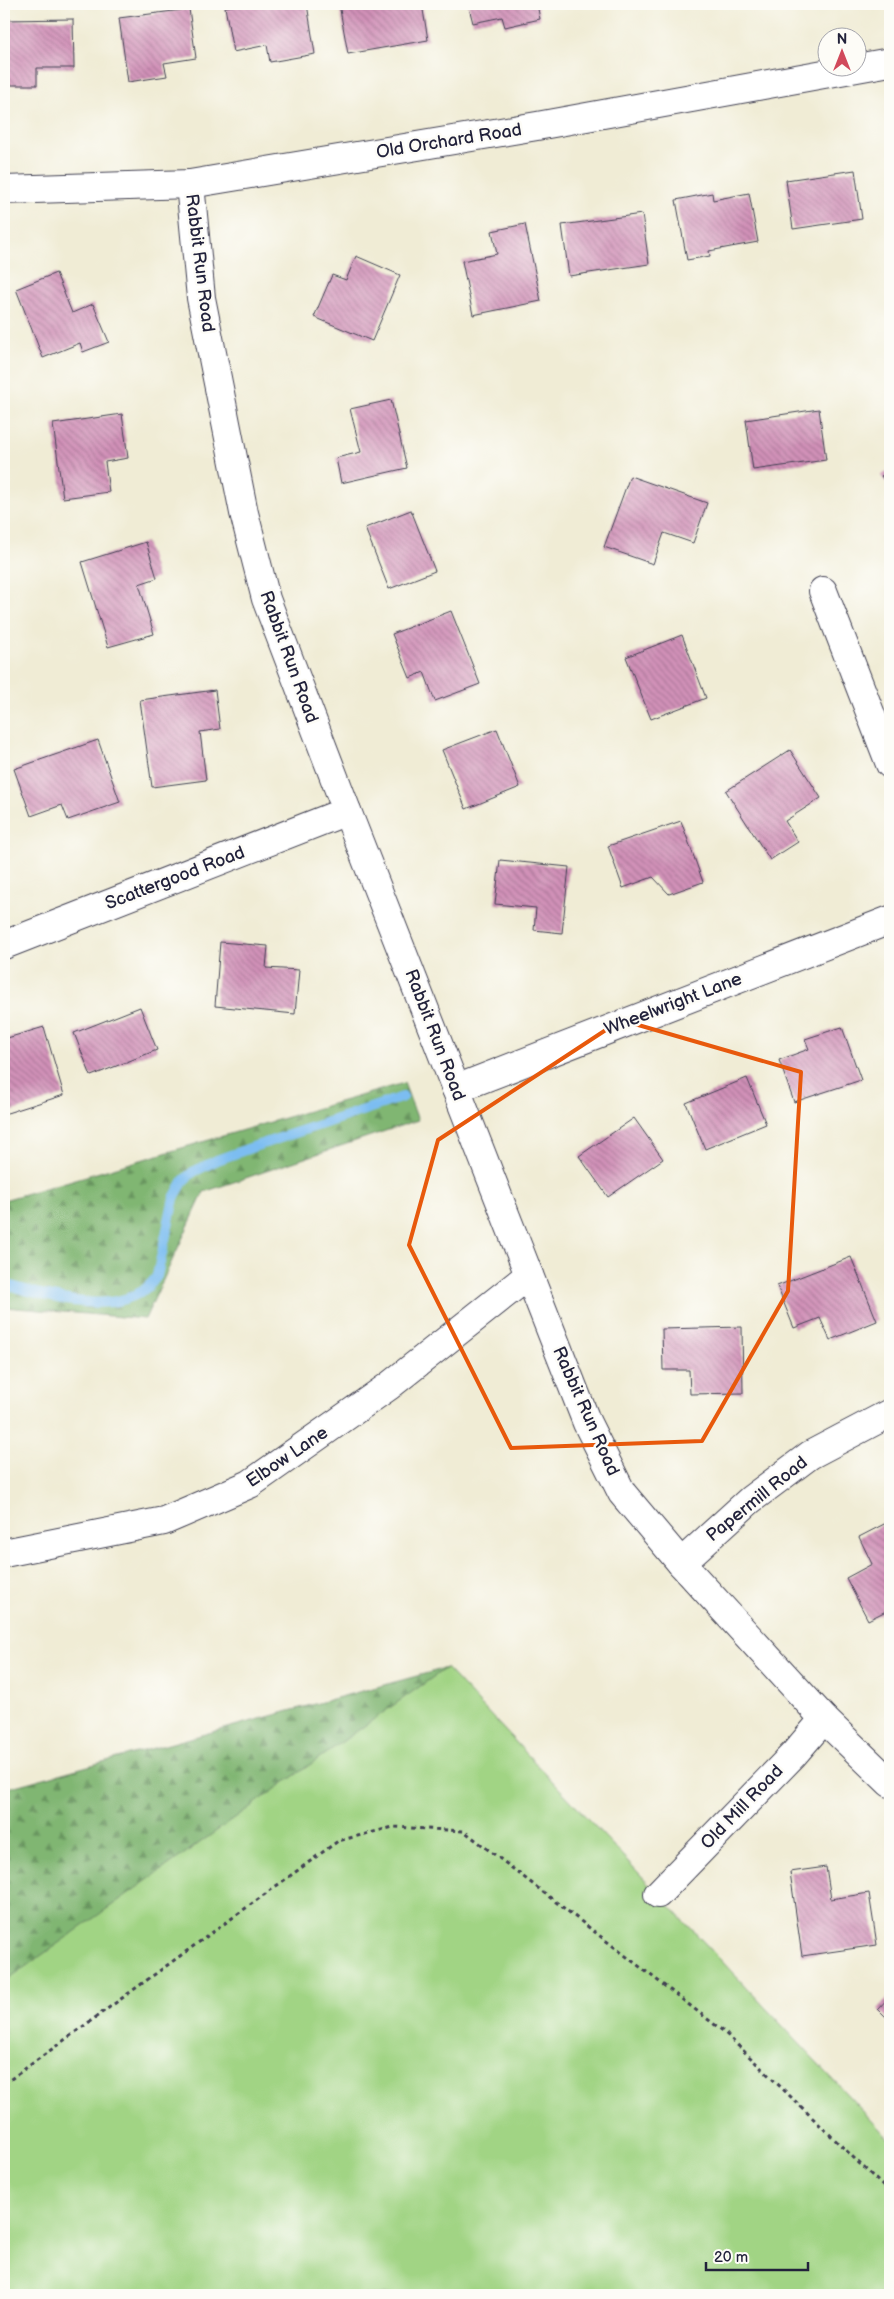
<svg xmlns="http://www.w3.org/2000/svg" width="894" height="2299" viewBox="0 0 894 2299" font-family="'Balsamiq Sans',sans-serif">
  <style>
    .forest { fill: url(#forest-firs); stroke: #516c56 }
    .park { fill: #a1d484; stroke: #627b60 }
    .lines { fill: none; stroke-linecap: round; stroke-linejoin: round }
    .stream { stroke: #7bbdf1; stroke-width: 10 }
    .building { fill: url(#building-back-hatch) }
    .street-casing { stroke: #414052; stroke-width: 30 }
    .path { stroke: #414052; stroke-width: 3; stroke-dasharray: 4 4; stroke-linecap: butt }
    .street { stroke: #fff; stroke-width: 28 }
    .marked { fill: none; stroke: #e8590c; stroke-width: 4; stroke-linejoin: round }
    .labels { text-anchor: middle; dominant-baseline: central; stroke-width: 5; stroke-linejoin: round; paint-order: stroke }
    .street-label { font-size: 18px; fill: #22223b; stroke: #fdfcf7 }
  </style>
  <defs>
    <pattern id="forest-firs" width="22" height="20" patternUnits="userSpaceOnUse" patternTransform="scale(1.25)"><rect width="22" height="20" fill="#80b672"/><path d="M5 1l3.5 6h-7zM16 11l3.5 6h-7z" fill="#68945f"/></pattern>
    <pattern id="building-back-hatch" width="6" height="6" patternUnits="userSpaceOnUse" patternTransform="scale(1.25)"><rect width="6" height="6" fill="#d191b8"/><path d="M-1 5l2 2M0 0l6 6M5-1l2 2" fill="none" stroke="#a97697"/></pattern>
  </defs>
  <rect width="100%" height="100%" fill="#fdfcf7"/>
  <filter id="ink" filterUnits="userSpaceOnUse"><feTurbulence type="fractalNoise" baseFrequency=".02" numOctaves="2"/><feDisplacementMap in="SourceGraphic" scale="10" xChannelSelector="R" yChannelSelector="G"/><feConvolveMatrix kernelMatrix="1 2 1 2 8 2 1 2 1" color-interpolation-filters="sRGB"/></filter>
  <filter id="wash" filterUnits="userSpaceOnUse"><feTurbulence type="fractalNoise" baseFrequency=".0096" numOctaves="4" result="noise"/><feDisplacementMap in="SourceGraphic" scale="20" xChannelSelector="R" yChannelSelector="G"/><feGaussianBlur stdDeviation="1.12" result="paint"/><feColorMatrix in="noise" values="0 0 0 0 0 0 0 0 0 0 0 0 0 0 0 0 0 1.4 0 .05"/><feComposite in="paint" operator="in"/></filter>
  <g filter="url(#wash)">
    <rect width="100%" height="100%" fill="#f0ecd5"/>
    <g class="forest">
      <path d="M404,1083L418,1120L204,1192L145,1319L4,1307V1200Z"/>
      <path d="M446,1668L4,1982V1789Z"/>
    </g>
    <path class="park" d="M446,1668L890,2140V2295H4V1982Z"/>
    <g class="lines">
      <path class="stream" d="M4,1284C47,1296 126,1323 157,1276L174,1198L184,1180L193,1172L217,1160L253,1147L403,1097"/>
    </g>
    <g id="blocks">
      <g class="building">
        <path d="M243,4H307L315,54L270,62L267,45L233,52L225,7Z"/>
        <path d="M339,4H422L428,40L348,54Z"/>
        <path d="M468,4H537L540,19L505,27L502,17L473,23Z"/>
        <path d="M189,9L196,58L164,63L167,76L128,82L119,18Z"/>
        <path d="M73,19L74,68H37V85H4V20Z"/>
        <path d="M855,170L862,219L793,229L786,180Z"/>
        <path d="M712,193L713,200L749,193L758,242L709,251L710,256L687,260L676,200Z"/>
        <path d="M642,214L649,264L569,276L562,225Z"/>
        <path d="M525,224L541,301L473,315L462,261L497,254L492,231Z"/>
        <path d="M356,256L400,275L372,341L314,317L332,275L346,280Z"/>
        <path d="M56,273L72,313L93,304L109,342L83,352L80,343L43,358L16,289Z"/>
        <path d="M391,400L407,468L341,483L336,458L361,452L350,409Z"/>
        <path d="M819,409L826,460L753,470L746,420Z"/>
        <path d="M122,414L128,458L105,462L109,492L63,498L53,424Z"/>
        <path d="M890,469V487L881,476Z"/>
        <path d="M630,476L707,503L693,543L664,533L653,564L604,547Z"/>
        <path d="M411,510L435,571L389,589L365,528Z"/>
        <path d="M146,542L157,578L139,584L154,634L108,647L82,562Z"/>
        <path d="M451,611L480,684L435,701L424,672L410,678L392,634Z"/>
        <path d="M682,635L706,698L651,719L626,657Z"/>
        <path d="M215,690L220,729L200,732L206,780L152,787L140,700Z"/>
        <path d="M497,729L520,787L466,809L442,750Z"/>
        <path d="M98,740L120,802L68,820L62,805L31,816L14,769Z"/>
        <path d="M790,750L821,798L785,821L798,842L770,860L726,791Z"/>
        <path d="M681,821L703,882L669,894L653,877L623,888L608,846Z"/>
        <path d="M500,860L569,867L562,933L534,930L536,908L495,904Z"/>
        <path d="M220,942L268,946L266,968L299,970L295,1014L215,1006Z"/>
        <path d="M140,1007L157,1050L91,1076L74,1033Z"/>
        <path d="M44,1027L64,1095L4,1114V1059L6,1058L4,1039Z"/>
        <path d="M842,1027L861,1080L794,1102L779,1060L809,1049L805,1039Z"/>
        <path d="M747,1078L766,1124L705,1149L686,1103Z"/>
        <path d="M634,1118L663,1159L608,1197L579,1156Z"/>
        <path d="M851,1257L877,1321L830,1340L820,1318L794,1328L777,1286Z"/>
        <path d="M742,1327L743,1393L690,1394L689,1370H663L662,1329Z"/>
        <path d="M890,1521V1609L868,1620L846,1578L872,1564L859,1537Z"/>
        <path d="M826,1867L831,1899L869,1893L877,1945L802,1956L790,1872Z"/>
        <path d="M890,1996V2021L878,2009Z"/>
      </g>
    </g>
  </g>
  <g filter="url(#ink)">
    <use href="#blocks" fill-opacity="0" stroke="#414052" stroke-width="1"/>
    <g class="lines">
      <defs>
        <g id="street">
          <path d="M190,184L201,298L244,513L266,599L347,811L587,1423L622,1493L681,1563L824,1719L890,1783"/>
          <path d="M4,190L190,184L537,126L890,62"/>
          <path d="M823,591L890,764"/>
          <path d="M4,945L347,811"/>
          <path d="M456,1089L890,920"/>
          <path d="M4,1553L164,1521L250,1484L389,1386L529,1275"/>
          <path d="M681,1563L750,1500L810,1455L890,1413"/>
          <path d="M658,1894L794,1754L824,1719"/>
        </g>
      </defs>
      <use href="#street" class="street-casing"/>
      <path class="path" d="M4,2084L338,1841L393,1827L464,1831L723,2031L890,2193"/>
      <use href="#street" class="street"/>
    </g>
  </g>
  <path class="marked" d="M621,1020L801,1072L788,1291L702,1441L511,1448L409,1245L438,1140Z"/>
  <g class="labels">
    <g class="street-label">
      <text transform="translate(449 141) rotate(-9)">Old Orchard Road</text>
      <text transform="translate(200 263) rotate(83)">Rabbit Run Road</text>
      <text transform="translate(289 657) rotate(70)">Rabbit Run Road</text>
      <text transform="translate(175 878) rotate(-21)">Scattergood Road</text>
      <text transform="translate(673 1004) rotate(-21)">Wheelwright Lane</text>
      <text transform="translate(435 1035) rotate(69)">Rabbit Run Road</text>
      <text transform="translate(586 1411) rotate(66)">Rabbit Run Road</text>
      <text transform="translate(287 1457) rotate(-34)">Elbow Lane</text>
      <text transform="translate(757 1499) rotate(-39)">Papermill Road</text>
      <text transform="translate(742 1807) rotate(-46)">Old Mill Road</text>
    </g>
  </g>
  <rect width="894" height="2299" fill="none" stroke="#fdfcf7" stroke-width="20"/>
  <g transform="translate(842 52)"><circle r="24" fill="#fdfcf7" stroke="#a5a5ac"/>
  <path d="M0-4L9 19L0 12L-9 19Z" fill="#d1495b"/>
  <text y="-8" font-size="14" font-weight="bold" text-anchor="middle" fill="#22223b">N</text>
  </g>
  <path d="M706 2262v8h102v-8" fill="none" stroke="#22223b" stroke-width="2.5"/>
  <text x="714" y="2262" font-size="15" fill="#22223b" stroke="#fdfcf7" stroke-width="4" paint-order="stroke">20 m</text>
</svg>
